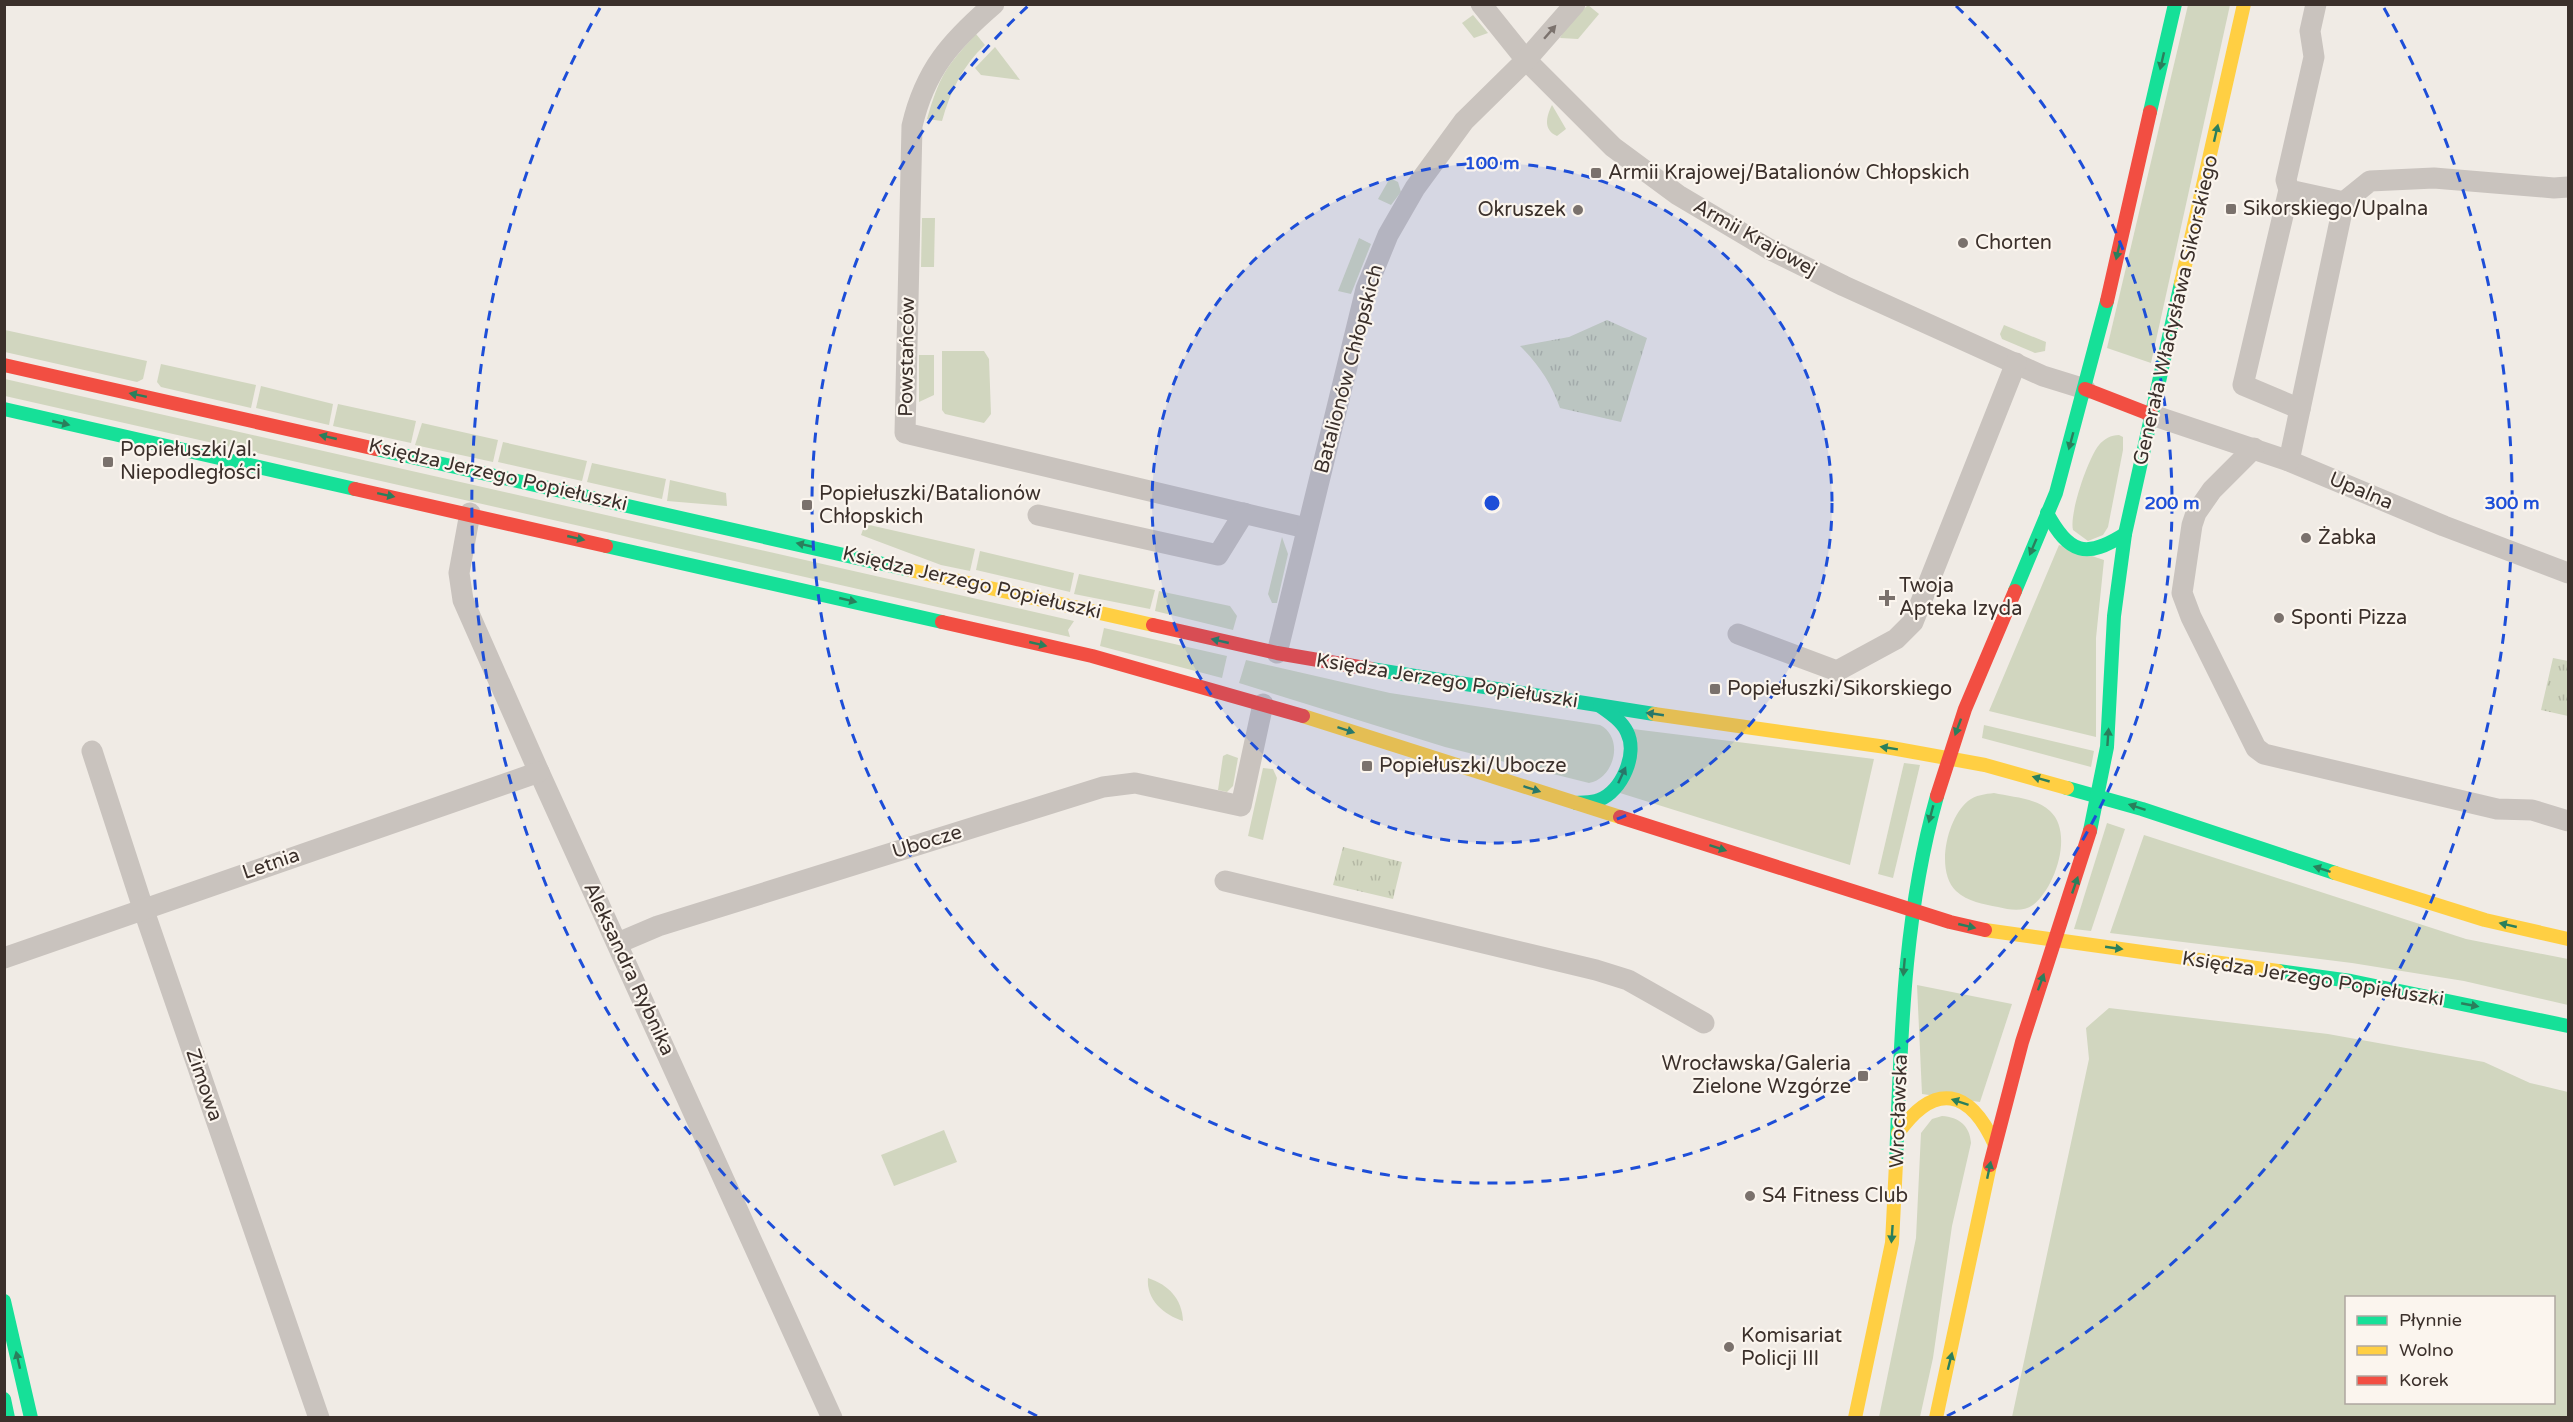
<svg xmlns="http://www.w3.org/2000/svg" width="2573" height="1422" viewBox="0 0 2573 1422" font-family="'Varela Round',sans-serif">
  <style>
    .grass { fill: #d1d6bf; fill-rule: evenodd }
    .park { fill: url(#park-tufts) }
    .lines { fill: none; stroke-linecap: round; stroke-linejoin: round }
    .street { stroke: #c9c3be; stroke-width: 21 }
    .fast { stroke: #16e098; stroke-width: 14 }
    .slow { stroke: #ffcf43; stroke-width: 14 }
    .jam { stroke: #f24e42; stroke-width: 14 }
    .oneway { fill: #7b726d }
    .oneway2 { fill: #2a7f5c }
    .ring { fill: none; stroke: #1d4ed8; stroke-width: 3; stroke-dasharray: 10 8 }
    .poi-dot { fill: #7a716c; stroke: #fbf5ee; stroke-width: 2 }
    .labels { text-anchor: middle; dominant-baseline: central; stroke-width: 4.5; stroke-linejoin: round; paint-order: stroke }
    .poi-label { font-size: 20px; fill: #3b302b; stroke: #fbf5ee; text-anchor: start }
    .street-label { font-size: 20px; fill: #3b302b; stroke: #fbf5ee }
    .centre { fill: #1d4ed8; stroke: #fbf5ee; stroke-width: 3 }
    .ring-label { font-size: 18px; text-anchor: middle; font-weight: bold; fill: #1d4ed8; stroke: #fbf5ee; stroke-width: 4.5; stroke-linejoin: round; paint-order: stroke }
  </style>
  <defs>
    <pattern id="park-tufts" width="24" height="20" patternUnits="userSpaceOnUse" patternTransform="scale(1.5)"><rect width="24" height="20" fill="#d1d6bf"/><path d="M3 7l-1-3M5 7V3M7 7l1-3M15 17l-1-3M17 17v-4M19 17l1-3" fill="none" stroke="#b4b8a4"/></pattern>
  </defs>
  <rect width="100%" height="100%" fill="#f0ebe5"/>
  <g class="grass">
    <path d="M1588,5L1599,14L1578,39L1560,38L1567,25Z"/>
    <path d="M2188,5H2230L2151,363L2107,348Z"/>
    <path d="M1473,15L1488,33L1474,38L1462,23Z"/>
    <path d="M976,34L985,45C963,65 950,92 942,121L927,119C940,75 945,68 976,34Z"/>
    <path d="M995,47L1020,80L981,75L975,68Z"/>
    <path d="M1552,105L1566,129L1557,136C1543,130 1546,117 1552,105Z"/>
    <path d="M1390,178L1398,182L1401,192L1391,205L1378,199Z"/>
    <path d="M922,218H935L934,267H921Z"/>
    <path d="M1359,238L1371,244L1351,294L1338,291Z"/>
    <path d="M2004,325L2046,342L2045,351L2035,353L2002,339L2000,334Z"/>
    <path d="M5,330L147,361L143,379L137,382L5,352Z"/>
    <path d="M942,351H984L989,359L991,414L984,423L945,414L942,410Z"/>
    <path d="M919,355H934V395L919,402Z"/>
    <path d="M161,364L256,385L251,408L161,387L157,382Z"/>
    <path d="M5,379L1074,621L1068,630L1070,637L5,396Z"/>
    <path d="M261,386L333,404L329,425L256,408Z"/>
    <path d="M338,404L416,421L411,443L333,426Z"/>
    <path d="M422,423L498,440L493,462L415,445Z"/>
    <path d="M2119,435L2123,437V450L2108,527L2103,535L2088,541L2073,530C2069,514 2088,458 2099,445C2104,439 2111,435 2119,435Z"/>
    <path d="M503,442L587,461L582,481L498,462Z"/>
    <path d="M592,463L666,479L662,499L587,482Z"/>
    <path d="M670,480L726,493L727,506L667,501Z"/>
    <path d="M865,524L975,549L970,571L941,565L861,535Z"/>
    <path d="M1282,537L1288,554L1277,603H1272L1268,594Z"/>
    <path d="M2059,545L2104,560L2096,638V737L1989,711Z"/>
    <path d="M980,551L1074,573L1070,592L976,570Z"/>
    <path d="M1079,574L1155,590L1150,609L1074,594Z"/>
    <path d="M1159,591L1230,606L1237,616L1233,630L1155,611Z"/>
    <path d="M1104,628L1227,656L1222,678L1100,646Z"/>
    <path d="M1246,660L1390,693L1600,725C1625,738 1614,779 1589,783L1445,747L1239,683Z"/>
    <path d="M1984,725L2094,751L2091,767L1982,738Z"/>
    <path d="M1633,729L1874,759L1850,865L1620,793Z"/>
    <path d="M1227,754L1238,758L1233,786L1227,792L1218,790L1223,756Z"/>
    <path d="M1904,763L1920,765L1893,878L1878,874Z"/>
    <path d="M1263,768L1273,769L1277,778L1263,840L1248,836Z"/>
    <path d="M1994,793C2012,797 2036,798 2050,811C2074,833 2055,888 2033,905C2023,912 2010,910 1998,907C1983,904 1968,902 1956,891C1935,871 1947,818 1968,801C1976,795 1985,794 1994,793Z"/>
    <path d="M2107,823L2125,829L2091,931L2074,929Z"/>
    <path d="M2144,835L2466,939L2568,959V1005L2464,981L2352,963L2110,933Z"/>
    <path d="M1917,985L2012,1004L1980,1102L1922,1094Z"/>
    <path d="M2109,1008L2328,1034L2484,1062L2530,1083L2568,1092V1417H2012L2089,1059L2086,1028ZM2346,1298H2554V1402H2346Z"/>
    <path d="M1942,1116C1959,1117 1970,1126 1971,1143L1952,1226L1933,1358L1920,1417H1879L1916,1238L1921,1133L1932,1119Z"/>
    <path d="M944,1130L957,1162L894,1186L881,1155Z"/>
    <path d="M1148,1278C1169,1285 1182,1299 1183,1321C1164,1315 1146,1300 1148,1278Z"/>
  </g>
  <g class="park">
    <path d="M1607,320L1647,338L1621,422L1560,408C1551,383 1539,365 1520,346L1569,337Z"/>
    <path d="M2553,658L2568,661V716L2541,710Z"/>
    <path d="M1343,847L1402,862L1393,899L1333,885Z"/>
  </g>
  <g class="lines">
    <g class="street">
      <path d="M994,4C951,41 925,70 912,126L905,433L1306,528"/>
      <path d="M1481,4L1526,60L1613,147L1678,195L1769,249L1844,286L2043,376L2085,389"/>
      <path d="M2316,4L2310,31L2314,57L2286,180L2289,190L2344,202"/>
      <path d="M2289,190L2243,385L2300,409"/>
      <path d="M2152,415L2289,461L2444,526L2568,573"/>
      <path d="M2254,448L2212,490L2196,513L2192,525L2182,593L2191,617L2256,748L2264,754L2497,809L2532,810L2568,821"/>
      <path d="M2289,461L2344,202L2370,181L2434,178L2554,188L2568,187"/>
      <path d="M470,513L459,573L463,600L539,772L832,1418"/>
      <path d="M1038,515L1218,555L1244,513"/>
      <path d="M1738,634L1837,671L1896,639L1913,622L2016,363"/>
      <path d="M1277,653L1366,289L1388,235L1415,188L1464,121L1526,60L1575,4"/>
      <path d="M92,751L143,908L319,1418"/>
      <path d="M1225,881L1596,970L1628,980L1704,1023"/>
      <path d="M618,943L658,926L1103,787L1135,783L1241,806L1263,704"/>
      <path d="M4,958L539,772"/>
    </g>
    <g class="fast">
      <path d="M2150,112L2175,4"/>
      <path d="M4,409L355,489"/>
      <path d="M376,449L910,570"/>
      <path d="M2047,513C2069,554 2086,559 2125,534"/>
      <path d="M606,546L942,622"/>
      <path d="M2015,591L2056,493L2107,301"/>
      <path d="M1371,669L1654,714"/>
      <path d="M2067,788L2142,809L2335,873"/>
      <path d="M1576,803C1584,802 1592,803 1599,800C1622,791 1638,754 1627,732C1622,721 1610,713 1600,706"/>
      <path d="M2090,831L2107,747L2114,616L2125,534L2181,283"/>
      <path d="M2278,971L2351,981L2568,1026"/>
      <path d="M1896,1163C1901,1038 1903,917 1937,796"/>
      <path d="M4,1301L31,1418"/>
      <path d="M4,1399L8,1418"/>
    </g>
    <g class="slow">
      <path d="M2181,283L2244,4"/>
      <path d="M910,570L1153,625"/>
      <path d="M1654,714L1886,747L1985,765L2067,788"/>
      <path d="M1303,716L1620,817"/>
      <path d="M2335,873L2485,920L2568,939"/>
      <path d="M1985,930L2278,971"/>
      <path d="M1898,1133C1935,1081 1970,1089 1995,1145"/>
      <path d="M1855,1418L1892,1243L1896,1163"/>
      <path d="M1936,1418L1990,1165"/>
    </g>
    <g class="jam">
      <path d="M2107,301L2150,112"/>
      <path d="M4,365L376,449"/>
      <path d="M2085,389L2152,415"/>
      <path d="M355,489L606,546"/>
      <path d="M942,622L1092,656L1303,716"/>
      <path d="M1153,625L1277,653L1371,669"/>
      <path d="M1937,796L1965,709L2015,591"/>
      <path d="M1620,817L1950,922L1985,930"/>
      <path d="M1990,1165L2022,1042L2090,831"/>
    </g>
  </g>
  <defs><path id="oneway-solid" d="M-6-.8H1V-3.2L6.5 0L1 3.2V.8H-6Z" transform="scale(1.5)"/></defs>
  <use class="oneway" href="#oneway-solid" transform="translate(1550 32) rotate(-49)"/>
  <g class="oneway2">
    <use href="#oneway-solid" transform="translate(2162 61) rotate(103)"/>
    <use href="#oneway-solid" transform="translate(2216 133) rotate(-77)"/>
    <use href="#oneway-solid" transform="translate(2118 251) rotate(103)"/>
    <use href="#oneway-solid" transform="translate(138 395) rotate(-168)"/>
    <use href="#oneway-solid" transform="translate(61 423) rotate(13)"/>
    <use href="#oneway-solid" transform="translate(328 437) rotate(-167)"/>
    <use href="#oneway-solid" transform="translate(2071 441) rotate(105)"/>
    <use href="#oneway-solid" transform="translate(386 495) rotate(12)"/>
    <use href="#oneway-solid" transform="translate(576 538) rotate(13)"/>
    <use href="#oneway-solid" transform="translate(805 545) rotate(-167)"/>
    <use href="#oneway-solid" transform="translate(2033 547) rotate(113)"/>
    <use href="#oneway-solid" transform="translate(848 600) rotate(13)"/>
    <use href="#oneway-solid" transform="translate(1220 641) rotate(-167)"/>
    <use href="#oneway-solid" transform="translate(1038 644) rotate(13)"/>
    <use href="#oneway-solid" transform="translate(1655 714) rotate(-172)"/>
    <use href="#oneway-solid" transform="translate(1958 727) rotate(110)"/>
    <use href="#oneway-solid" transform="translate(1346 730) rotate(18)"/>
    <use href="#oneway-solid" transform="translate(2108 737) rotate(-86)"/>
    <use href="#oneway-solid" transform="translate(1889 748) rotate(-171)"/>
    <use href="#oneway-solid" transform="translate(1622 775) rotate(-65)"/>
    <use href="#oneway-solid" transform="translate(2041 779) rotate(-164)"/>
    <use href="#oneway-solid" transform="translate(1532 789) rotate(18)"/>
    <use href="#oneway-solid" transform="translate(2137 807) rotate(-162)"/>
    <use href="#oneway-solid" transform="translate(1931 814) rotate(105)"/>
    <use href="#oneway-solid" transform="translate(1718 848) rotate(18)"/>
    <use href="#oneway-solid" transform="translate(2322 869) rotate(-162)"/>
    <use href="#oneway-solid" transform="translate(2075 885) rotate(-71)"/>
    <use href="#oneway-solid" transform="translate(2508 925) rotate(-167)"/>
    <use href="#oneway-solid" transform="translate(1967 926) rotate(13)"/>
    <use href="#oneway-solid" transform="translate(2114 948) rotate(8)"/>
    <use href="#oneway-solid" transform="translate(1904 967) rotate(95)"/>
    <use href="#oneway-solid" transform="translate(2041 982) rotate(-70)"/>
    <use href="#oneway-solid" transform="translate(2470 1005) rotate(11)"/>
    <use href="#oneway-solid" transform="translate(1960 1102) rotate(-162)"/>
    <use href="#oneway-solid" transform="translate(1989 1170) rotate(-78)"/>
    <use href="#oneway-solid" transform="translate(1892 1234) rotate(94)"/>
    <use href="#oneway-solid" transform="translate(18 1360) rotate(-103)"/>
    <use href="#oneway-solid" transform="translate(1950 1361) rotate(-76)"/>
  </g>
  <circle cx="1492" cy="503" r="340" fill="#1d4ed8" fill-opacity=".12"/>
  <g class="ring">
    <circle cx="1492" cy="503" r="340"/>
    <path d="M1956 6A680 680 0 1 1 1028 6"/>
    <path d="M1037 1416A1020 1020 0 0 1 600 8M2384 8A1020 1020 0 0 1 1947 1416"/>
  </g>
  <g class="poi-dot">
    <rect x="1590" y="167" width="12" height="12" rx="3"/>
    <rect x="2225" y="203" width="12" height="12" rx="3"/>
    <circle cx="1578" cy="210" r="6"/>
    <circle cx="1963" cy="243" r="6"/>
    <rect x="102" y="456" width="12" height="12" rx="3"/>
    <rect x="801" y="499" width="12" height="12" rx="3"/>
    <circle cx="2306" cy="538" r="6"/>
    <path d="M1884 589h6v6h6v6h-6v6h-6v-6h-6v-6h6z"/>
    <circle cx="2279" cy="618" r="6"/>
    <rect x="1709" y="683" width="12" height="12" rx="3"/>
    <rect x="1361" y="760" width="12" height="12" rx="3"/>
    <rect x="1857" y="1070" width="12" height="12" rx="3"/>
    <circle cx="1750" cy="1196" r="6"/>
    <circle cx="1729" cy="1347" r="6"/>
  </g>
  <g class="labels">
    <g class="poi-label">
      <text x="1608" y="173">Armii Krajowej/Batalionów Chłopskich</text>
      <text x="2243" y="209">Sikorskiego/Upalna</text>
      <text x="1566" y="210" text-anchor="end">Okruszek</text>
      <text x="1975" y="243">Chorten</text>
      <text x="120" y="450">Popiełuszki/al.<tspan x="120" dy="23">Niepodległości</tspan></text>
      <text x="819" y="494">Popiełuszki/Batalionów<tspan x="819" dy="23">Chłopskich</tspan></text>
      <text x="2318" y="538">Żabka</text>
      <text x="1899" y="586">Twoja<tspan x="1899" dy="23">Apteka Izyda</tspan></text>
      <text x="2291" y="618">Sponti Pizza</text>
      <text x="1727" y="689">Popiełuszki/Sikorskiego</text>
      <text x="1379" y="766">Popiełuszki/Ubocze</text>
      <text x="1851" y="1064" text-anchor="end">Wrocławska/Galeria<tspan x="1851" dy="23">Zielone Wzgórze</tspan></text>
      <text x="1762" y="1196">S4 Fitness Club</text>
      <text x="1741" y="1336">Komisariat<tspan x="1741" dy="23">Policji III</tspan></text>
    </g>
    <g class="street-label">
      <text transform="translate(1755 238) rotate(29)">Armii Krajowej</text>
      <text transform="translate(2176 310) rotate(-77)">Generała Władysława Sikorskiego</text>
      <text transform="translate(907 357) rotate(-89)">Powstańców</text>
      <text transform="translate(1349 369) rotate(-75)">Batalionów Chłopskich</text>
      <text transform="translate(498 475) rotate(13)">Księdza Jerzego Popiełuszki</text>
      <text transform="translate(2361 491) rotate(23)">Upalna</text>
      <text transform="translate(972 583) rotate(13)">Księdza Jerzego Popiełuszki</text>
      <text transform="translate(1447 681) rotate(9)">Księdza Jerzego Popiełuszki</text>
      <text transform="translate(927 842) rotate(-17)">Ubocze</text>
      <text transform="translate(271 864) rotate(-19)">Letnia</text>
      <text transform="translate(629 969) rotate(65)">Aleksandra Rybnika</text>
      <text transform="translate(2313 979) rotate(9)">Księdza Jerzego Popiełuszki</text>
      <text transform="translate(204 1085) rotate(71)">Zimowa</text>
      <text transform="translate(1899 1111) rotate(-88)">Wrocławska</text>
    </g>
  </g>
  <circle cx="1492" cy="503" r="9" class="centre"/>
  <g class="ring-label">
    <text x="1492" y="169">100 m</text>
    <text x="2172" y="509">200 m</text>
    <text x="2512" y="509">300 m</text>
  </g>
  <rect width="2573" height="1422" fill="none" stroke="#3b302b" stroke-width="12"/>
  <rect x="2345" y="1296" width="210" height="108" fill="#fbf5ee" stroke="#aea6a0" stroke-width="1.5"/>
  <rect x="2357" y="1316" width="30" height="9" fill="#16e098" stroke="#aea6a0" stroke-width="1.5"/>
  <text x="2399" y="1326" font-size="18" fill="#3b302b">Płynnie</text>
  <rect x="2357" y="1346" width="30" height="9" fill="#ffcf43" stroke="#aea6a0" stroke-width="1.5"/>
  <text x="2399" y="1356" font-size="18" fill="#3b302b">Wolno</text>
  <rect x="2357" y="1376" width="30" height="9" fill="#f24e42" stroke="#aea6a0" stroke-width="1.5"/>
  <text x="2399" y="1386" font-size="18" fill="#3b302b">Korek</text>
</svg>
